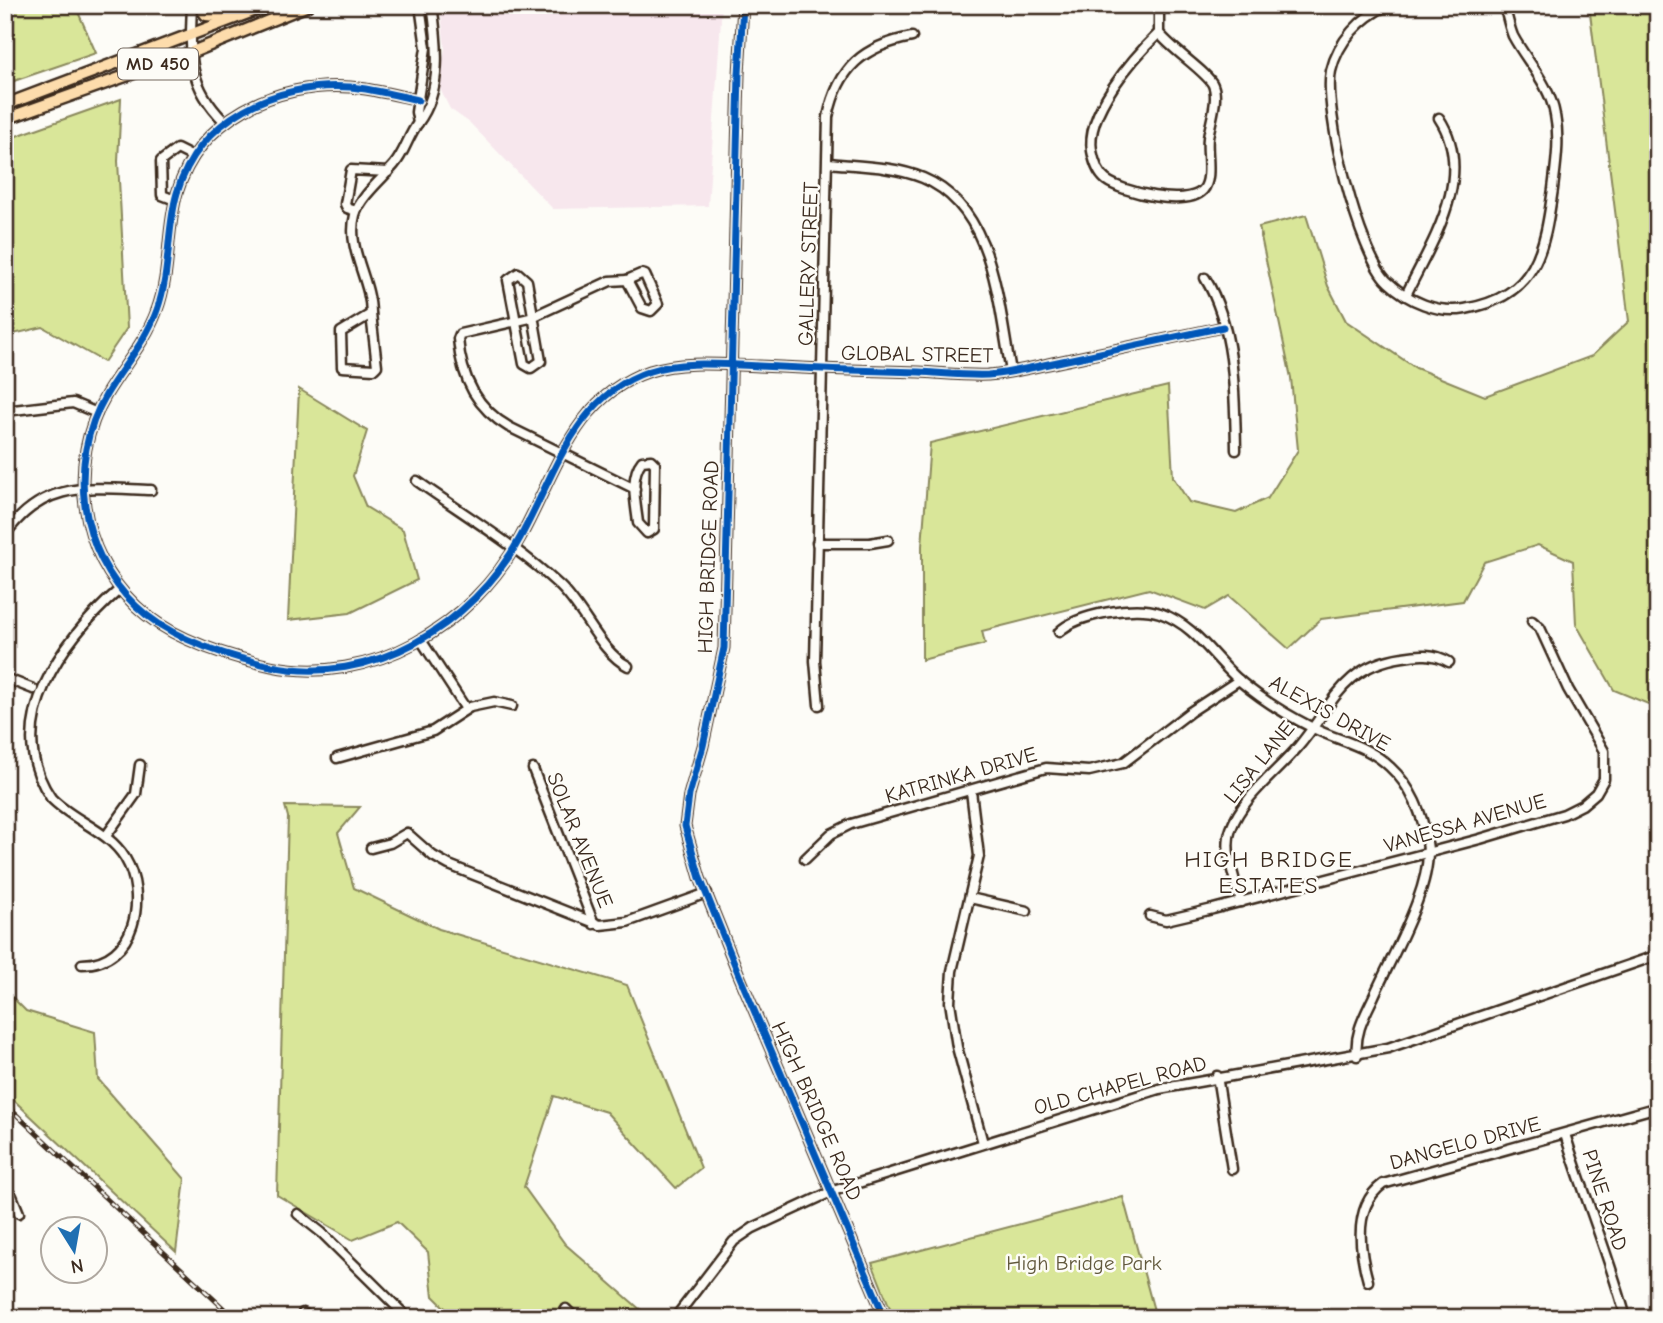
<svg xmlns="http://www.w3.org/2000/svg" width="1663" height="1323" viewBox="0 0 1663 1323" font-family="'Comic Neue',sans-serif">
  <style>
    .built { fill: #f7e7ed }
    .green { fill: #d9e699; stroke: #8a885c; stroke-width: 2 }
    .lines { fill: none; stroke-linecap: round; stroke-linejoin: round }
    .minor-casing { stroke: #3b2a1e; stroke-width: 13 }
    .major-casing { stroke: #3b2a1e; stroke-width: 15 }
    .minor { stroke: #fdfcf7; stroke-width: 8 }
    .major { stroke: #fddcac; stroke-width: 10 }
    .rail-casing { stroke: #3b2a1e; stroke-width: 5 }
    .rail { stroke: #fdfcf7; stroke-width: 2.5; stroke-dasharray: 8; stroke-linecap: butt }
    .cycleway-casing { stroke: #fdfcf7; stroke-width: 11 }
    .cycleway { stroke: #0057b8; stroke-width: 7 }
    .labels { text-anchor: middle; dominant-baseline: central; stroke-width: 5; stroke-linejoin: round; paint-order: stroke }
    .shield { fill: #fdfcf7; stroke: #75695f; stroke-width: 2 }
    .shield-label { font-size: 19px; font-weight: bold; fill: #3b2a1e }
    .street-label { font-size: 21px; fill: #3b2a1e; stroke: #fdfcf7 }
    .park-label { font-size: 21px; fill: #62593d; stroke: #fdfcf7 }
    .neighbourhood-label { font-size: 23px; letter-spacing: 2px; fill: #3b2a1e; stroke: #fdfcf7 }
  </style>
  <rect width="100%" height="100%" fill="#fdfcf7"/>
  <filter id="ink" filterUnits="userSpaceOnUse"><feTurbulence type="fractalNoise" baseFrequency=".0143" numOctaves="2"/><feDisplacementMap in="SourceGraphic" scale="14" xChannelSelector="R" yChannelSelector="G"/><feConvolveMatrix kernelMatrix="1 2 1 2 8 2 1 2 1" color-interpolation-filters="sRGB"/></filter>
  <g filter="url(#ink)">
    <path class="built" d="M440,5H722L708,206L553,209L470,123L450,109L439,87L445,48Z"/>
    <g class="green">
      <path d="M5,5H75L96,53L5,84Z"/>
      <path d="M1589,5L1658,7V708L1614,690L1576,624L1573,561L1538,545L1484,562L1463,601L1321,619L1289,649L1229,596L1205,610L1149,589L982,631L985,644L922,660V546L930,443L1168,386L1173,477L1189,502L1236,513L1268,498L1298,450L1291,378L1259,227L1306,215L1328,286L1346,321L1416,368L1485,396L1592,356L1629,321Z"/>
      <path d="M121,99L118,161L127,328L104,362L43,327L5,336V140Z"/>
      <path d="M299,389L367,431L353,476L366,507L403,530L417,580L350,613L288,620Z"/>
      <path d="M285,806L360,807L338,833L354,888L439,929L627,985L701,1168L676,1188L606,1112L554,1096L524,1187L565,1244L650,1318H455L433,1296L428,1252L397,1222L353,1240L277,1195L288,817Z"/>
      <path d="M5,990L26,1011L95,1032L98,1079L185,1179L176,1252L5,1092Z"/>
      <path d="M1123,1197L1156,1318H894L872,1263Z"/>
    </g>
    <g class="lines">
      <defs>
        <g id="minor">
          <path d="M192,5C190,54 187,84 224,121"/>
          <path d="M743,5L739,74L724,648L703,746L689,795L685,826L700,878L739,975L885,1318"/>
          <path d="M1388,5C1361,17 1338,41 1331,71C1323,110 1359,256 1388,282C1408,301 1438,314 1465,309C1537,296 1544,251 1553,189C1556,164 1560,140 1555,115C1550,85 1527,62 1513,36C1509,26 1507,15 1504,5"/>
          <path d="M1159,33C1133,58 1085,113 1092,151C1094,161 1097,173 1106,180C1122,192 1186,208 1203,190C1213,179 1206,152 1208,138C1210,123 1219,99 1213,85C1208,73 1171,49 1159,33V5"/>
          <path d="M418,100C395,95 373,89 350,87C276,82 199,118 177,193C166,231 171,272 157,310C145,343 123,366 106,395C66,463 80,553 136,606C170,639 226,656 271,666C371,687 472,626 520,538C555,475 574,396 650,371C684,360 724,365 759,366C812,369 865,371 919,372C942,373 965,376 988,375C1014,373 1041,365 1067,360C1119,349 1171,338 1223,327"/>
          <path d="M418,123L416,112L426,48L420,5"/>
          <path d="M828,163C859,166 894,166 923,178C995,208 998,306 1011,371"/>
          <path d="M175,200L162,195L161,161L177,149L193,157"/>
          <path d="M356,211L347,208L345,204L351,170L388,172"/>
          <path d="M518,273L527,281L541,361L531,368L524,364L508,280Z"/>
          <path d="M641,274L645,275L658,304L651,311L642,308L627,280Z"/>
          <path d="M1205,278C1235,327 1235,394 1236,450"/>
          <path d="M627,280L610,281L530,318L460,334L458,339C461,376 476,408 509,427L635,489"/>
          <path d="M1406,295C1431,243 1477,176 1439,118"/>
          <path d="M371,314C371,279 346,250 355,215C360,197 382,179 394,165C405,152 408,136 418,123C443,90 438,44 432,5"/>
          <path d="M371,314L377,366L374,369L342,367L341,332Z"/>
          <path d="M5,411L73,403L97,413"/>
          <path d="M651,460L655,464L654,529L647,533L638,523C636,504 629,477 642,461Z"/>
          <path d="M417,481C465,515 517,546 560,586C585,610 600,652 628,666"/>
          <path d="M5,535C44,479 91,488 151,490"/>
          <path d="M817,543H870L888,540"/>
          <path d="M1059,632C1077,614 1136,604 1160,613C1197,626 1212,657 1240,681C1260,698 1287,715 1311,727C1338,741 1368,745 1390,767C1411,786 1423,815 1427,842C1435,883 1391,957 1374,996C1365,1015 1354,1033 1357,1056"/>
          <path d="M421,640L466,709"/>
          <path d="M5,678L33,689"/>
          <path d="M819,705L815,661L828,117C838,68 863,46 912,37"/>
          <path d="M337,758L433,731L470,707L494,702L512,706"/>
          <path d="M533,769L594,924"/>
          <path d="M971,791L979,856L952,971L950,1002L957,1047L983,1143"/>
          <path d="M106,836L136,794L140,765"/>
          <path d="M371,848L390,843L407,833L433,856L449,865L600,925L627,922L707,893"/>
          <path d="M805,859L831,834L851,824L1046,768L1089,771L1123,763L1190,712L1239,680"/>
          <path d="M970,898L1027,911"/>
          <path d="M1241,902C1235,880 1223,850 1231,829C1243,796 1277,772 1298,747C1333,706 1341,666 1403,657C1419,654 1434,653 1449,662"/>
          <path d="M1150,916L1166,920L1213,909L1480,839L1564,814L1582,805L1596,793L1604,779V751L1568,689L1540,628L1532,621"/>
          <path d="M82,964C136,964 148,896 125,858C108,830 73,821 51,798C0,723 63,639 120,589"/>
          <path d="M1217,1076L1232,1169"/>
          <path d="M1565,1134C1584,1196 1609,1255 1626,1318"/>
          <path d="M5,1190L12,1196L19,1213"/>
          <path d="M298,1214L322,1233L408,1318"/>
          <path d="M1368,1281C1359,1249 1353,1206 1383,1184L1658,1107"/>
          <path d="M566,1309L575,1318"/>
          <path d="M303,1313L311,1318"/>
          <path d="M675,1318L734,1241L753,1228L833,1191L1159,1089L1388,1048L1658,955"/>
        </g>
        <g id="major">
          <path d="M199,5L206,15L226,17"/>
          <path d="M5,105L269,5"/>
          <path d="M5,119L190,53L308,5"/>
        </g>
      </defs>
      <use href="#minor" class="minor-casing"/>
      <use href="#major" class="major-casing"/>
      <use href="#minor" class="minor"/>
      <use href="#major" class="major"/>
      <defs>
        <path id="rail" d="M5,1104L234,1318"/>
      </defs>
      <use href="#rail" class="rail-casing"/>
      <use href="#rail" class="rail"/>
      <defs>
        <g id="cycleway">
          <path d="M743,5L739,74L724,648L703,746L689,795L685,826L700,878L739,975L885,1318"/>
          <path d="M418,100C395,95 373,89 350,87C276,82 199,118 177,193C166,231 171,272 157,310C145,343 123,366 106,395C66,463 80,553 136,606C170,639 226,656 271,666C371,687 472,626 520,538C555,475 574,396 650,371C684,360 724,365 759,366C812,369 865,371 919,372C942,373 965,376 988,375C1014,373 1041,365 1067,360C1119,349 1171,338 1223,327"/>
        </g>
      </defs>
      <use href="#cycleway" class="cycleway-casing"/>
      <use href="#cycleway" class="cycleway"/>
    </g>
  </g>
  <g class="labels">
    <rect class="shield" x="118" y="48.5" width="80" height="31" rx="5"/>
    <g class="shield-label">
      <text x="158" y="64">MD 450</text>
    </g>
    <g class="street-label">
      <text transform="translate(808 264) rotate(-88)">GALLERY STREET</text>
      <text transform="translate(917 354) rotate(1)">GLOBAL STREET</text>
      <text transform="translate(708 557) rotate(-88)">HIGH BRIDGE ROAD</text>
      <text transform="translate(1330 713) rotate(29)">ALEXIS DRIVE</text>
      <text transform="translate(1259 762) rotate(-51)">LISA LANE</text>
      <text transform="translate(961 775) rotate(-16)">KATRINKA DRIVE</text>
      <text transform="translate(1465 823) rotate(-16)">VANESSA AVENUE</text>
      <text transform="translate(580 840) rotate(68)">SOLAR AVENUE</text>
      <text transform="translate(1120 1085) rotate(-15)">OLD CHAPEL ROAD</text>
      <text transform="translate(817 1111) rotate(66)">HIGH BRIDGE ROAD</text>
      <text transform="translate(1465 1143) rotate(-15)">DANGELO DRIVE</text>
      <text transform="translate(1605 1200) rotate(72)">PINE ROAD</text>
    </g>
    <g class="park-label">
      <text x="1084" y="1263">High Bridge Park</text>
    </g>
    <g class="neighbourhood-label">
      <text x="1269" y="859">HIGH BRIDGE<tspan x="1269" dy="26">ESTATES</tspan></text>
    </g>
  </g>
  <rect width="1663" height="1323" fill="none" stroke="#fdfcf7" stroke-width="28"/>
  <rect x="14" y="14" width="1635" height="1295" fill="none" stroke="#3b2a1e" stroke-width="2.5" filter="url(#ink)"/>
  <g transform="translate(74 1250) rotate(169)"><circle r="33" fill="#fdfcf7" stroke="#afa8a0" stroke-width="2"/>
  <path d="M0-5L12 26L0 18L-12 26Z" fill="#1f6fb2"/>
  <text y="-10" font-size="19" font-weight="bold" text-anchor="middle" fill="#3b2a1e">N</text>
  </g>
</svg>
